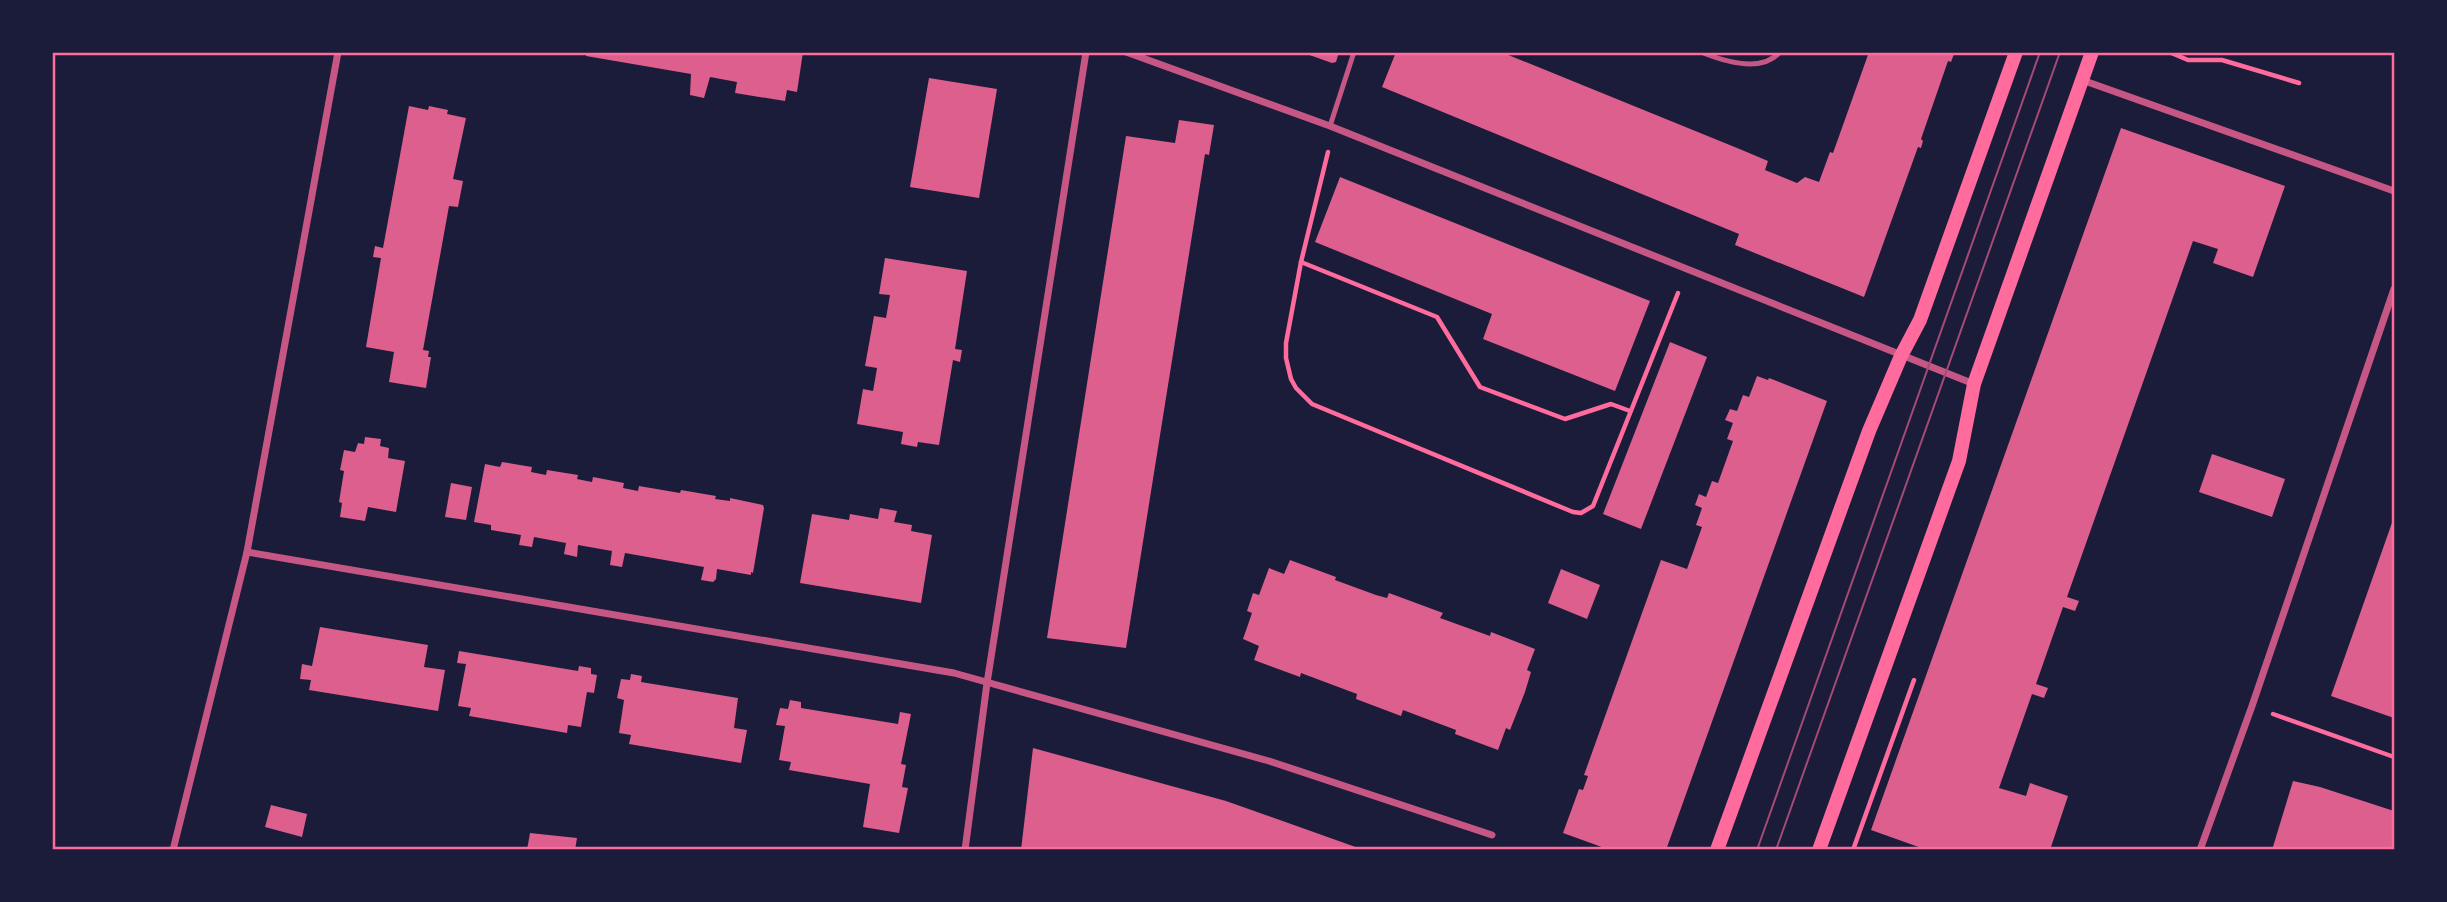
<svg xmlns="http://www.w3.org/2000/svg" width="2447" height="902" viewBox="0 0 2447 902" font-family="'PT Sans',sans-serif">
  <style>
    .building { fill: #dd5f8e }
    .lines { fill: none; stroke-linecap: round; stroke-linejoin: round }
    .path { stroke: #ff6b9d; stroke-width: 4.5 }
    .service { stroke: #c65784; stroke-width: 5 }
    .minor { stroke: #c65784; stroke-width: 7 }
    .secondary { stroke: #ff6b9d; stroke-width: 14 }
    .tram { stroke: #a44b75; stroke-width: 2 }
    .neatline { fill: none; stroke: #ff6b9d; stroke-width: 2.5 }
  </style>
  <rect width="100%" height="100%" fill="#1b1b3a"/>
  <g class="building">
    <path d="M587,52H803L797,92L787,90L785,101L735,93L737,82L710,77L704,98L690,95L691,74L586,56Z"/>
    <path d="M1301,52H1339L1336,62L1332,63Z"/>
    <path d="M1396,52H1501L1742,150L1768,161L1765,170L1797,183L1805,177L1819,182L1830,152L1833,153L1869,52H1951L1954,54L1951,62L1948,61L1921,139L1923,141L1921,148L1918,147L1864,297L1735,245L1739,234L1382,87Z"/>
    <path d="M929,78L997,89L979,198L910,187Z"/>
    <path d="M409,106L428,110L429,106L448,110L447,114L466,118L453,179L463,181L458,207L449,206L423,350L429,351L428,357H431L426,388L389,382L394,352L366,347L381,258L373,257L375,246L383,248Z"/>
    <path d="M1179,120L1214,125L1209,155L1205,154L1126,648L1047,638L1126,136L1175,143Z"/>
    <path d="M2121,128L2285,186L2253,277L2213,263L2218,249L2193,241L2067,597L2079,601L2075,611L2063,607L2036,684L2048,688L2044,698L2032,694L1999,788L2026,796L2030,783L2068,796L2050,850H1927L1871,830Z"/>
    <path d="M1340,177L1650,301L1615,391L1483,339L1492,314L1315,242Z"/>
    <path d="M885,258L967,271L955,349L962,350L960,362L953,360L939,445L918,442L917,447L901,444L903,432L857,424L863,389L873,391L875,380L877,368L865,366L874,316L886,318L890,295L879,294Z"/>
    <path d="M1670,342L1707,357L1641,529L1603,514Z"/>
    <path d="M1757,376L1768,380L1769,378L1827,401L1666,850H1610L1563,833L1579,789L1583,790L1588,776L1584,775L1661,560L1687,569L1702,527L1696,525L1702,508L1695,505L1699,494L1706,497L1712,481L1718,483L1733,441L1727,439L1733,423L1725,420L1730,409L1737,411L1743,395L1749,397Z"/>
    <path d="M365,437L381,439L380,446L389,448L388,458L405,461L396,512L368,507L365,521L340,517L342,503L339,502L344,471L340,470L344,450L355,452L358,443L364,444Z"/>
    <path d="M2212,454L2285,479L2272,517L2199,492Z"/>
    <path d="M502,462L532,467L531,472L546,475L547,470L578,475L577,479L592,482L593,477L624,483L623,488L638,491L639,486L680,493L681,490L716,496L715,499L730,501V498L763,505L764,508L753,573L751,572V575L717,569L716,579L713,582L701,580L704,567L625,553L622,567L610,565L612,551L578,545L577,557L564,554L566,543L534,537L532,547L519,545L521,535L491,530V525L474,522L485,464L500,467Z"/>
    <path d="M451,483L472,487L466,520L445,517Z"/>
    <path d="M880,508L897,511L894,522L912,525L911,531L932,535L921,603L800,583L812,514L849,520L850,514L878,519Z"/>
    <path d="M2394,517V718L2331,696Z"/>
    <path d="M1290,560L1336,577L1335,580L1376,595L1387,598L1389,593L1443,613L1440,618L1490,636L1491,632L1535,649L1527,670L1531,672L1525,692L1510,730L1506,728L1498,750L1455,734L1456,730L1403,710L1401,716L1356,699L1357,694L1301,673L1300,677L1254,660L1259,646L1243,639L1252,613L1247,611L1253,593L1259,595L1269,568L1284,574Z"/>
    <path d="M1561,569L1600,585L1587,619L1548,603Z"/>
    <path d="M320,627L428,645L424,667L445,670L438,711L309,690L311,680L300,679L302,664L312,666Z"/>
    <path d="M459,651L578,671L579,666L591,668V674L597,675L594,693L587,692L581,727L568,725L567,733L469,716L471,708L458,706L466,664L457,663Z"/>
    <path d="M631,674L642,676L641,682L738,698L734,728L747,730L741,763L629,744L631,735L619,733L624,700L617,698L621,679L630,680Z"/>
    <path d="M790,700L801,702V708L898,724L900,712L911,714L901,764L906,765L902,787L908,788L899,833L863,827L870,784L789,770L791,762L779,760L785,726L776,725L780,708L788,709Z"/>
    <path d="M1033,748L1226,801L1364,850H1021Z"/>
    <path d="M2293,781L2320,787L2394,811V850H2272Z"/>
    <path d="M271,805L307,814L302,837L265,827Z"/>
    <path d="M530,833L577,838L575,850H527Z"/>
  </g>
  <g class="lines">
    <g class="path">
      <path d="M2169,52L2188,60H2222L2299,83"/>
      <path d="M1328,152L1301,262L1286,343V358L1291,379L1296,388L1312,404L1573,512L1581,513L1593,506L1678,293"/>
      <path d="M1301,262L1437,317L1480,387L1565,419L1611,404L1630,411"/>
      <path d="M2273,714L2394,757"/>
      <path d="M1853,850L1914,680"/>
    </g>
    <g class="service">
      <path d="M1701,52C1723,61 1761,74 1780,52"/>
      <path d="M1330,126L1354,52"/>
    </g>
    <g class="minor">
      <path d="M1126,52L1330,126L1974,384"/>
      <path d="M2082,80L2394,191"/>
      <path d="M247,552L954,673L1269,761L1492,835"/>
      <path d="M173,850L247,552L338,52"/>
      <path d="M965,850L987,683L1086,52"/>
      <path d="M2200,850L2252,706L2394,289"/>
    </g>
    <g class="secondary">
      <path d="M1717,850L1869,431L1901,356L1920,320L2016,52"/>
      <path d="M1819,850L1959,461L1974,384L2092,52"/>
    </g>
    <g class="tram">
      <path d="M1757,850L2040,52"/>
      <path d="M1776,850L2060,52"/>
    </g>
  </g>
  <rect width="2447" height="902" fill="none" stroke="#1b1b3a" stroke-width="108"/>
  <rect x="54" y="54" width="2339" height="794" class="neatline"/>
</svg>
